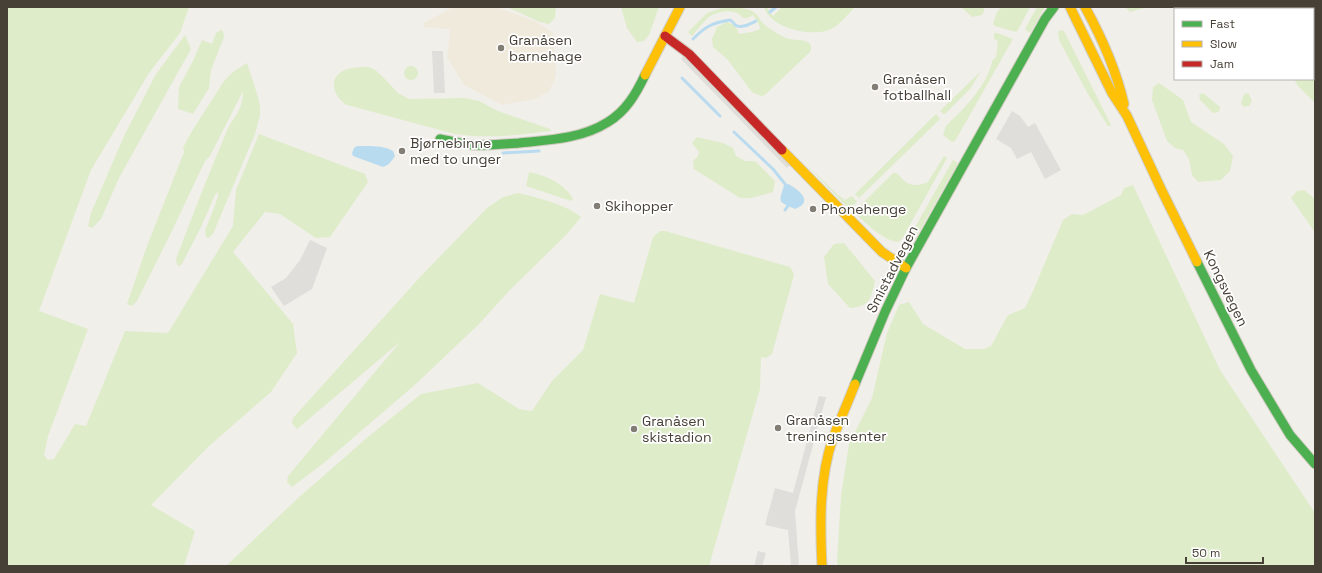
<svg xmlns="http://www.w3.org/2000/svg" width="1322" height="573" viewBox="0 0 1322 573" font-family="'Space Grotesk',sans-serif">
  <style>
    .education { fill: #efeadc }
    .green { fill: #deecc9 }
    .parking { fill: #e0deda }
    .water { fill: #b9dbf0 }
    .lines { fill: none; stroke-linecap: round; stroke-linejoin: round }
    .stream { stroke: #b9dbf0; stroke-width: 3 }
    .fast-casing { stroke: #d0ccc1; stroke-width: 11 }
    .slow-casing { stroke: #d0ccc1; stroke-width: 11 }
    .jam-casing { stroke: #d0ccc1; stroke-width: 11 }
    .fast { stroke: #4caf50; stroke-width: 9 }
    .slow { stroke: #ffc107; stroke-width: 9 }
    .jam { stroke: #c62828; stroke-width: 9 }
    .poi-dot { fill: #827d75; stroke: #fff; stroke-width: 1.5 }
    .labels { text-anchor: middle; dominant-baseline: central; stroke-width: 3.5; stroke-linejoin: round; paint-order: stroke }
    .poi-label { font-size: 14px; fill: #474036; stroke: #fff; text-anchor: start }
    .street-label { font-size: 14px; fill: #474036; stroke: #fff }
  </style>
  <rect width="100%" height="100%" fill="#f1efea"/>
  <path class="education" d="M453,7H497L537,22L553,33L556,73L554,81L549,91L537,98L525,101L502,105L464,85L447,57L450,31L448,29L424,27V23Z"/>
  <g class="green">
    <path d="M7,7H189L180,33L149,73L91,170L39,311L88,329L48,436L44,455L48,460L54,459L75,424L86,426L125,331L168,333L233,226L236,190L259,134L365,174L368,182L330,237L316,238L280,214L265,212L233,252L293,324L297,353L271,392L208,447L151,505L195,531L184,566H7Z"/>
    <path d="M507,7H556L555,18L549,24L540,22Z"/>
    <path d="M621,7H659L649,35L644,41L637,42L627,28Z"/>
    <path d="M725,7C733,7 744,7 752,11C758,14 760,21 765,25C767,27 783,37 786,38C792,41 805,38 810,44C812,47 811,49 810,52L765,95L761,96L752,92L727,59L713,47L712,39L717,27L727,22L735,25L739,34L752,32L760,29L759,24L753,15C741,23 743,14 734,12C727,10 714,13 709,17C703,22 697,30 692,36L688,32L707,13Z"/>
    <path d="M764,7H768L767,8L773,16L782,7H855C848,14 839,26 829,30C810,37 770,28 764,7Z"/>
    <path d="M961,7H984V11L982,15L972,17Z"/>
    <path d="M1002,7H1030L1018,30L1016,32L995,26L993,24L997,12Z"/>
    <path d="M1037,7H1045L1030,33L1025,29Z"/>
    <path d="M1125,7H1148L1130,12Z"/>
    <path d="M1255,7H1315V103L1298,86L1294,79H1313V9H1256Z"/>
    <path d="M221,30L223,31L224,37L211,70L209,88L193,114L178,109L179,87L193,61L202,40L212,44L216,33Z"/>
    <path d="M1061,30L1064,31L1111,125L1110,126H1108L1088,94L1059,40L1058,32Z"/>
    <path d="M994,33H997L1013,39L955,141L952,142L943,135L946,126C966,106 986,88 993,59L996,58L998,41L994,39Z"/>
    <path d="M185,35L191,49L119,178L101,219L92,228L88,226L91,213L124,136L156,74Z"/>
    <path d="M247,63L258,97L260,106V115L255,134L213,234L208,238L206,237L205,231L218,197V192L215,195L201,227L183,262L180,266L177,265L176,259C192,217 208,175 226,133C232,117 243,112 243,91L210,156L205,161L170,235L137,301L132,306L127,304L147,246L184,152L183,148L192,131L224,81L233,72Z"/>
    <circle cx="411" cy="73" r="7"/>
    <path d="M368,67L374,69L380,74L398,93L409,99L465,98L479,101L498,111L550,129L551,131C519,135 487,139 455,134L347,105C333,97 327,77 345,70C352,67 361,67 368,67Z"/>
    <path d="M981,71L970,89L945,114H943L940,111Z"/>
    <path d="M1159,83L1183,100L1191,122L1224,144L1233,156L1230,171L1221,180L1198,182L1192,175L1189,159L1183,150L1175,148L1167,141L1152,100L1153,87Z"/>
    <path d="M1203,93L1220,107L1219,112L1213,113L1200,100L1199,95Z"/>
    <path d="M1246,93L1249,94L1252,101L1249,106L1244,107L1241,104L1243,96Z"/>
    <path d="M936,114L940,119L859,198L855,194Z"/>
    <path d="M697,137L723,143L733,148L736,156L745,161H755L775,181L773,192L751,198H740L694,169L693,161L698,156L699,152L692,143Z"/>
    <path d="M944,156L947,158L902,239L898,242C884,241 864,222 854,212L893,173H896C900,175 902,180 906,182C912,187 921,185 928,182Z"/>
    <path d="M953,160L958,163L915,239L910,236Z"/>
    <path d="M804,162L838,195L845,200L852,196L857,202L849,209Z"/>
    <path d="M529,172C545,175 565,184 573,199L571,201L526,186Z"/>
    <path d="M1133,185L1220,370L1315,513V566H838L837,561L841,496L849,444L872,398L887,333L899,305L909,302L923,324L965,349H984L991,346L1008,315L1025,308L1033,291L1063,220L1072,214L1083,215L1121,195L1124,188Z"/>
    <path d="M1304,190L1315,199V235L1314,231L1291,198L1297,191Z"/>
    <path d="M518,193C536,197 567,205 581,217L567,234L510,290L478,325L417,383L325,462L292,487L287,482L288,476L400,342L297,429L292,423L293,418L421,276L487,208L503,197Z"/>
    <path d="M660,231H665L790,267L792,270L794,275L772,354L766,358L761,357L760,389L709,566H226L297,499L369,436L421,394L478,383L519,409L532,411L552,381L583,350L600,294L634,303L653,237Z"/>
    <path d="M844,243L875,281C871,298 870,307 850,308L828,284L824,257L834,244Z"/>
  </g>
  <g class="parking">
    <path d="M432,51H443L445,93H434Z"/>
    <path d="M684,55L790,165L787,168L681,59Z"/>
    <path d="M1012,111L1020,116L1028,127L1035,123L1061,170L1045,179L1031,152L1017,159L1011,148L996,139Z"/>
    <path d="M310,240L327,248L312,289L284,306L271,287L286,278L300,260Z"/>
    <path d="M819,396L826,397L795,511L799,566H791L788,530L765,525L775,488L793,493Z"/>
    <path d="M758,551L766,553L762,566H754Z"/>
  </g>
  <g class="water">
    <path d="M357,146C369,146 383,145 393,151L395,156C391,162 389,165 383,167L353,156L352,153L354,148Z"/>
    <path d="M788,184C798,189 815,202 795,209C777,201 779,203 784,185Z"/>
  </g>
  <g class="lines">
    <g class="stream">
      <path d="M770,12L776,7"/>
      <path d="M693,39C706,26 712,23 730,20C732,21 734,23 735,25C741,29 750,24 756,21"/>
      <path d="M682,78L720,116"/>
      <path d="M734,132L773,169L785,184"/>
      <path d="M503,153L539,151"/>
      <path d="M785,210L788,206"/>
    </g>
    <defs>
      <g id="fast">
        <path d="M440,139C451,141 462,144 473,145C488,146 504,144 519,143C549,140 581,139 608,122C626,111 636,94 645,75"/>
        <path d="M1197,262L1251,370L1290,435L1315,464"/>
        <path d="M855,384L885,312L906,268L1045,19L1054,7"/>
      </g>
      <g id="slow">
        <path d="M1070,7L1112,93L1127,116L1161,189L1197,262"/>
        <path d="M1085,7C1102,38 1116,69 1124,104"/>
        <path d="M645,75L680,7"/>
        <path d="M782,150L882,252L906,268"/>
        <path d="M822,566C820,524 819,478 833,438C840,420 848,402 855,384"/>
      </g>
      <path id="jam" d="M665,36L689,54L782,150"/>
    </defs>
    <use href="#fast" class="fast-casing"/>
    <use href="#slow" class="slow-casing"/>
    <use href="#jam" class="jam-casing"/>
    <use href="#fast" class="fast"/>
    <use href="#slow" class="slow"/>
    <use href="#jam" class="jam"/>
  </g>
  <g class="poi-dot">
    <circle cx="501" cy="48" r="4"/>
    <circle cx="875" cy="87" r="4"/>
    <circle cx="402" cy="151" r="4"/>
    <circle cx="597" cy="206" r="4"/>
    <circle cx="813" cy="209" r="4"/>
    <circle cx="778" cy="428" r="4"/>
    <circle cx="634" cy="429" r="4"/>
  </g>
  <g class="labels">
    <g class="poi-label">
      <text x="509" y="40">Granåsen<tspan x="509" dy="16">barnehage</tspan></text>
      <text x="883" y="79">Granåsen<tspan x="883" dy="16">fotballhall</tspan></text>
      <text x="410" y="143">Bjørnebinne<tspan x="410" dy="16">med to unger</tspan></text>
      <text x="605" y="206">Skihopper</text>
      <text x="821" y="209">Phonehenge</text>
      <text x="786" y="420">Granåsen<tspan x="786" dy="16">treningssenter</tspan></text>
      <text x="642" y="421">Granåsen<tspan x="642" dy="16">skistadion</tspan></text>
    </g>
    <g class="street-label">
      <text transform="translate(892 269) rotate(-63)">Smistadvegen</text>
      <text transform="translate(1226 288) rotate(64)">Kongsvegen</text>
    </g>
  </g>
  <rect width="1322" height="573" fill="none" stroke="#474036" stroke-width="16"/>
  <rect x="1174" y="8" width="140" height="72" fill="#ffffff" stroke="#b5b3af"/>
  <rect x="1182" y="21" width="20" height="6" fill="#4caf50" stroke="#b5b3af"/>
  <text x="1210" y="28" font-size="12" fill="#474036">Fast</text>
  <rect x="1182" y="41" width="20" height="6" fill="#ffc107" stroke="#b5b3af"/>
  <text x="1210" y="48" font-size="12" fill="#474036">Slow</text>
  <rect x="1182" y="61" width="20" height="6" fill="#c62828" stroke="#b5b3af"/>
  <text x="1210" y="68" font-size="12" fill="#474036">Jam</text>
  <path d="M1186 557v6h77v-6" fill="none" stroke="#474036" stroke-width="2"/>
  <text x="1192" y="557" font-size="12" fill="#474036" stroke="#ffffff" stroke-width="3" paint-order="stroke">50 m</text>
</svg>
